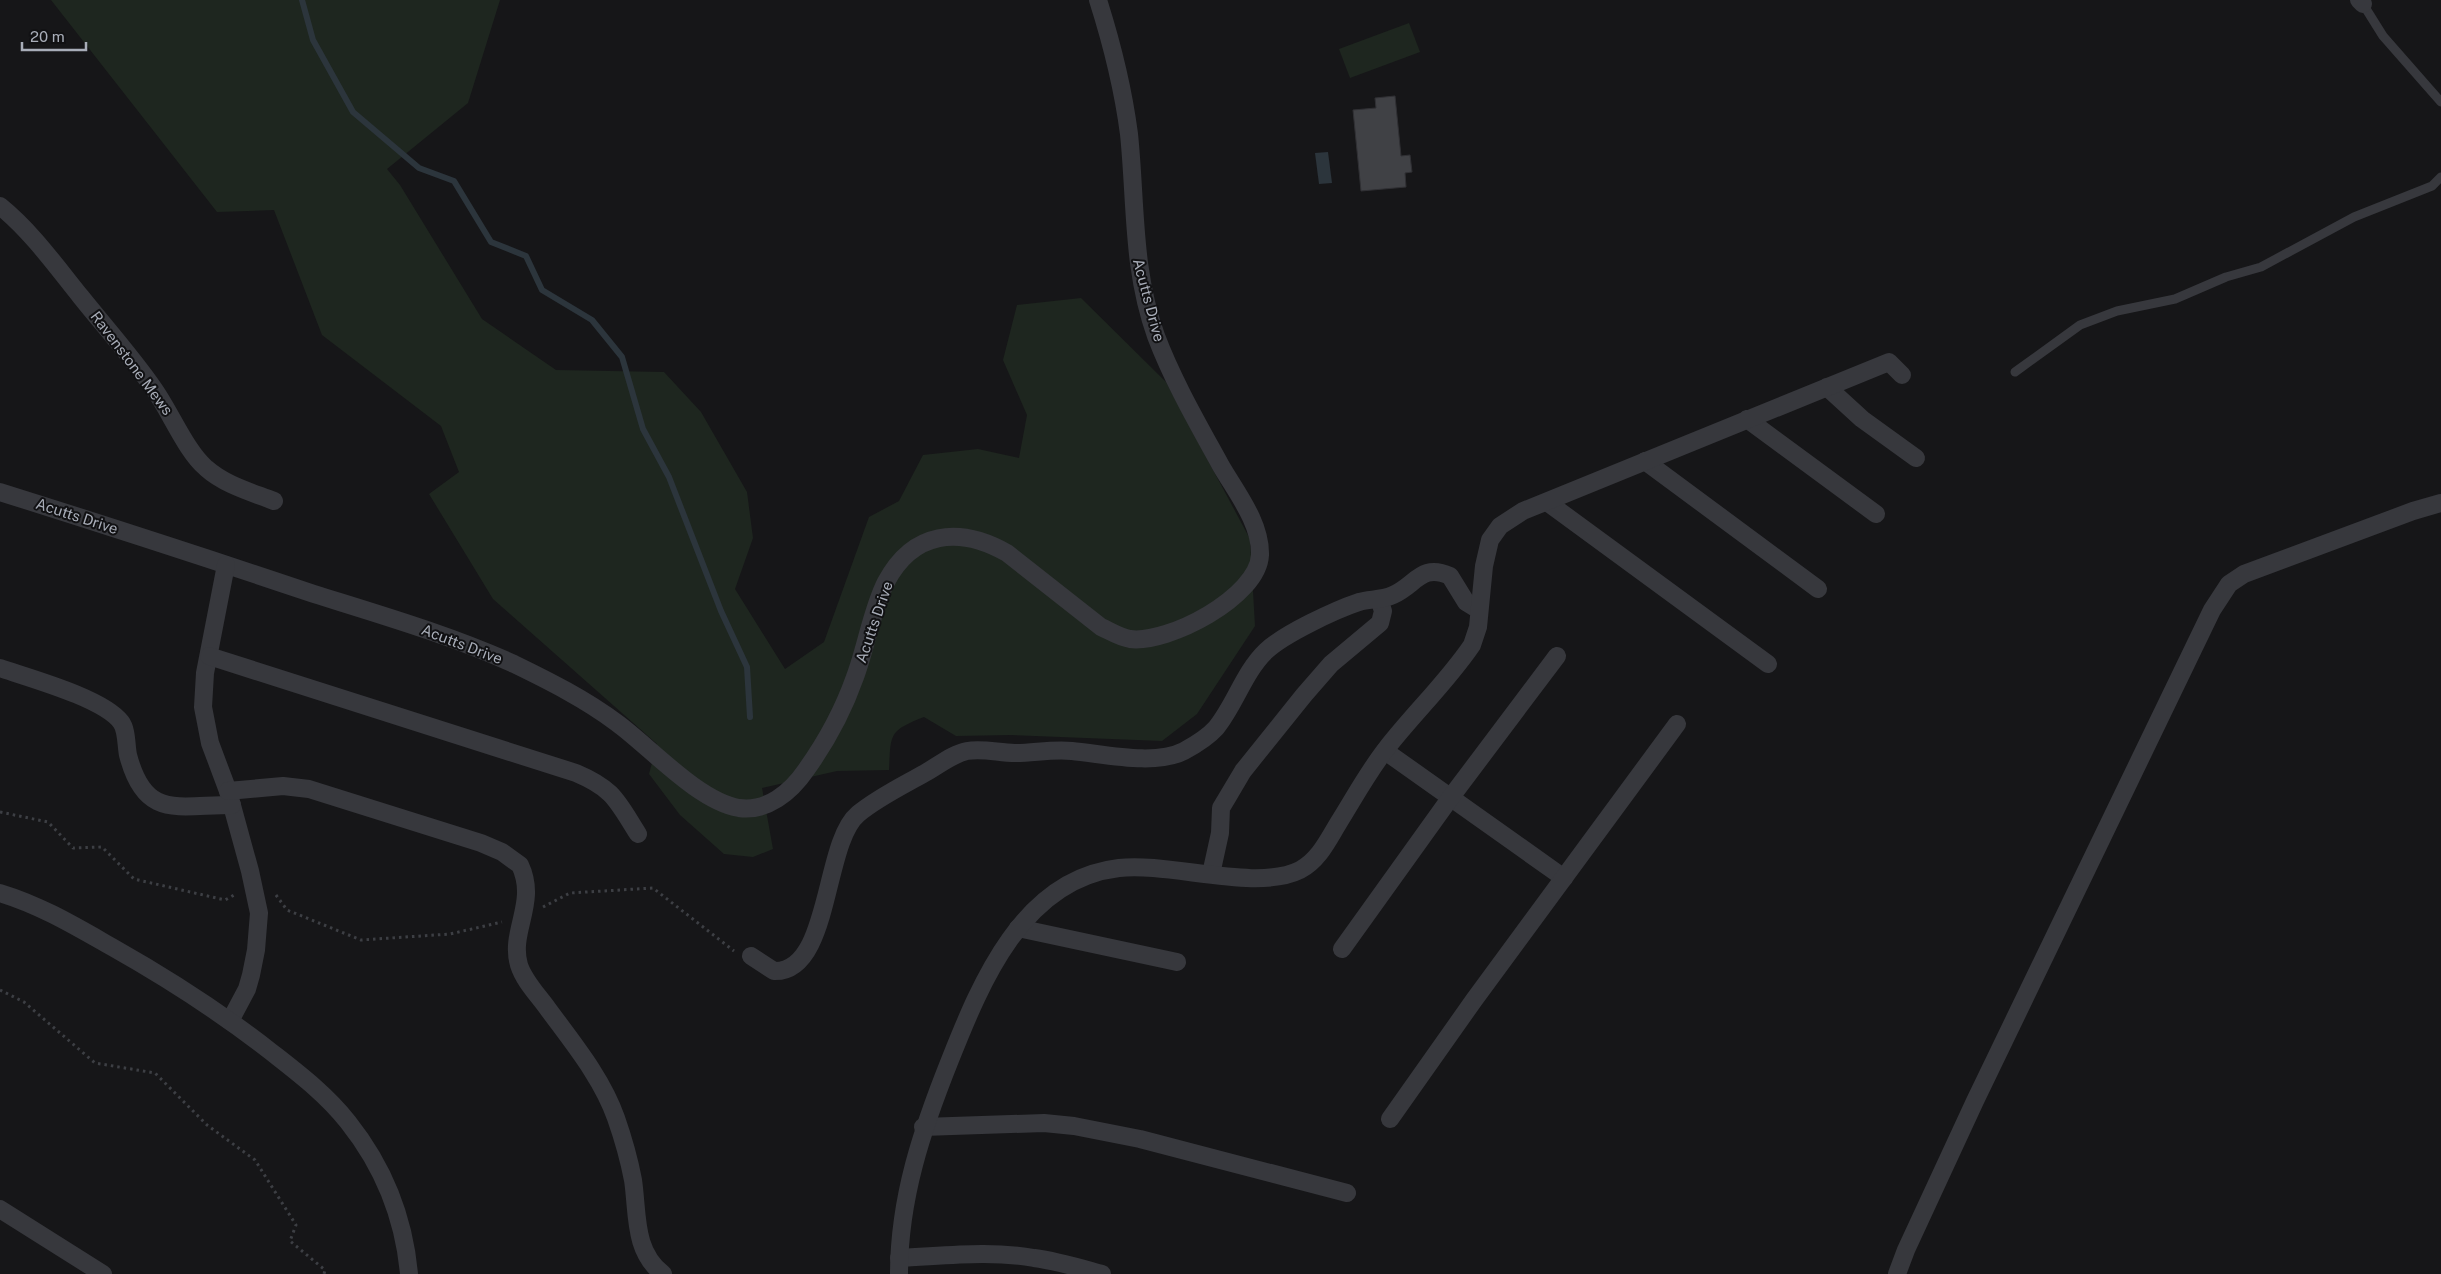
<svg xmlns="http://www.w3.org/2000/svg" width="2441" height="1274" viewBox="0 0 2441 1274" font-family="'Public Sans',sans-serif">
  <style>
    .green { fill: #1e261f }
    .water { fill: #2c353c }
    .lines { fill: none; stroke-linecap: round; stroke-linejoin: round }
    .stream { stroke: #2c353c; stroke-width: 6 }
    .building { fill: #404145; stroke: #303034 }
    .path { stroke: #3d3f44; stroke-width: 3; stroke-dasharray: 2.5 4; stroke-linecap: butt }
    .service { stroke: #37383d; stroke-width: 9 }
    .minor { stroke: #37383d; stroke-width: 18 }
    .labels { text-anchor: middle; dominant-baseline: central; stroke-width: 4; stroke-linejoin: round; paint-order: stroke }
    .street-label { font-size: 15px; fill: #a8adb8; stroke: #111113 }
  </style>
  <rect width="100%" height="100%" fill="#161618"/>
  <g class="green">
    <path d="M51,0H500L468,103L387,169L400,185L482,319L556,370L664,372L701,412L747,492L753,538L735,589L785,669L824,642L869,517L899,501L923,455L978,449L1019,458L1027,415L1003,360L1017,305L1081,298L1166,382L1250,539L1255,626L1197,714L1162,741L1011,735L956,736L924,717C888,731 891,734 889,770L837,771L762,788L773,849L753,857L724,854L680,815L649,774L657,744L493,599L429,494L459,472L441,426L322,335L274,210L217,212Z"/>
    <path d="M1409,23L1420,52L1350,78L1339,49Z"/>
  </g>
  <path class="water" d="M1328,152L1332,183L1319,184L1315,153Z"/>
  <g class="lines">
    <path class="stream" d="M302,0L313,40L353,112L419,168L454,181L491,242L526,256L542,290L592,320L622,357L643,429L669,477L721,611L747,667L750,717"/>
  </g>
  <path class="building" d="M1395,96L1401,156L1410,155L1412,172L1405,173L1406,187L1361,191L1353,110L1376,108L1375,98Z"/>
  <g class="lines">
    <g class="path">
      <path d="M0,812L48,822L73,848L102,847L134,879L225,900L236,894"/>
      <path d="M276,895L287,910L361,940L450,934L502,922"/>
      <path d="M543,907L570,893L653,888L734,951"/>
      <path d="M0,990L24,1002L95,1063L155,1073L207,1125L255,1160L296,1225L290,1241L325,1270L324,1274"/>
    </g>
    <g class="service">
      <path d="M2363,4L2383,36L2441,102"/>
      <path d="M2015,372L2080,325L2117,311L2175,299L2226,277L2261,267L2354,217L2432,186L2441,177"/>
    </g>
    <g class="minor">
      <path d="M2359,0L2363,4"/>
      <path d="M0,206C31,231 56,266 81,297C105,327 132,357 154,389C171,413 186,451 206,468C225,485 251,492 274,501"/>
      <path d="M1827,387L1862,419L1916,458"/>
      <path d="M1747,419L1876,514"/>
      <path d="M1645,461L1818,589"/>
      <path d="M0,492C105,525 210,559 314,594C381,615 450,635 514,664C549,681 585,699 617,723C650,747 698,801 739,808C767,812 791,792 806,770C826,742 843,711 855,677C866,648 872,609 886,582C913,531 959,526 1007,553L1101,627C1110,631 1119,637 1130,639C1168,644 1258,597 1260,555C1261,523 1236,492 1221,466C1198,424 1173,381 1156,336C1132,270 1136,202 1129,134C1123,88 1112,44 1098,0"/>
      <path d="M1547,502L1768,664"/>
      <path d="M226,565L205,673L203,707L210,743L228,791L250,871L259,913L256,950L251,975L247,989L230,1021"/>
      <path d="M209,656L576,773C614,789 617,801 638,834"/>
      <path d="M0,668C29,678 103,698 121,722C127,730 126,745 128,755C145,820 177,805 232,805"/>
      <path d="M1385,751L1564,878"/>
      <path d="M228,791L283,786L309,789L481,843L502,852L520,865C538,903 509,931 519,965C524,981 538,995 548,1009C573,1043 602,1078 616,1118C623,1138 629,1159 633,1180C638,1213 633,1251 663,1274"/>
      <path d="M1211,874L1220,833L1221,808L1227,798L1243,771L1304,695L1331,664L1380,623L1383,611L1379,599"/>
      <path d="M0,893C40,905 75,926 112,947C167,978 220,1012 270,1051C298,1073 326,1094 348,1122C383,1166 404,1218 409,1274"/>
      <path d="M1018,928L1177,962"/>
      <path d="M1342,949L1451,797L1557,656"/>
      <path d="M751,956L774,971C831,973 823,843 858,814C877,798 902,786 925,773C938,766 952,754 967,751C983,748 999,753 1015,753C1034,753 1052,749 1072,751C1104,754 1155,766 1184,751C1195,745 1208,737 1216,728C1235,705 1244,672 1266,651C1284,634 1335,610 1359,602C1370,599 1382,600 1393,595C1416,585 1421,563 1450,576L1466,602L1479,610"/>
      <path d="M1390,1119L1474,1000L1677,724"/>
      <path d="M923,1127L1044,1123L1074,1126L1140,1139L1347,1193"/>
      <path d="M0,1209L103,1274"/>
      <path d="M899,1258C944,1256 990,1250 1034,1258C1057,1261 1080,1268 1102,1274"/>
      <path d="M899,1274C899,1198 922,1130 950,1060C981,982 1023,879 1119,868C1170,862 1256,892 1300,870C1319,860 1328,840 1339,822C1354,798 1368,772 1386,749C1413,714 1447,682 1472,645L1478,627L1484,566L1490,540L1500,526L1523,511L1889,362L1902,375"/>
      <path d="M1897,1274L1906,1250L1975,1101L2212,610L2229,584L2244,574L2413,511L2441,503"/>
    </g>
  </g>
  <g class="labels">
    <g class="street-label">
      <text transform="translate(1149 300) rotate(75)">Acutts Drive</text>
      <text transform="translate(132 363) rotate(53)">Ravenstone Mews</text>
      <text transform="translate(77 516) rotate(18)">Acutts Drive</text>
      <text transform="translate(874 622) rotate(-71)">Acutts Drive</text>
      <text transform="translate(462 644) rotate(21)">Acutts Drive</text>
    </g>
  </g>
  <path d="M22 42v8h64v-8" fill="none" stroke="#a8adb8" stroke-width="2.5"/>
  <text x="30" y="42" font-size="15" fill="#a8adb8" stroke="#111113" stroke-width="4" paint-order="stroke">20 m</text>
</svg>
